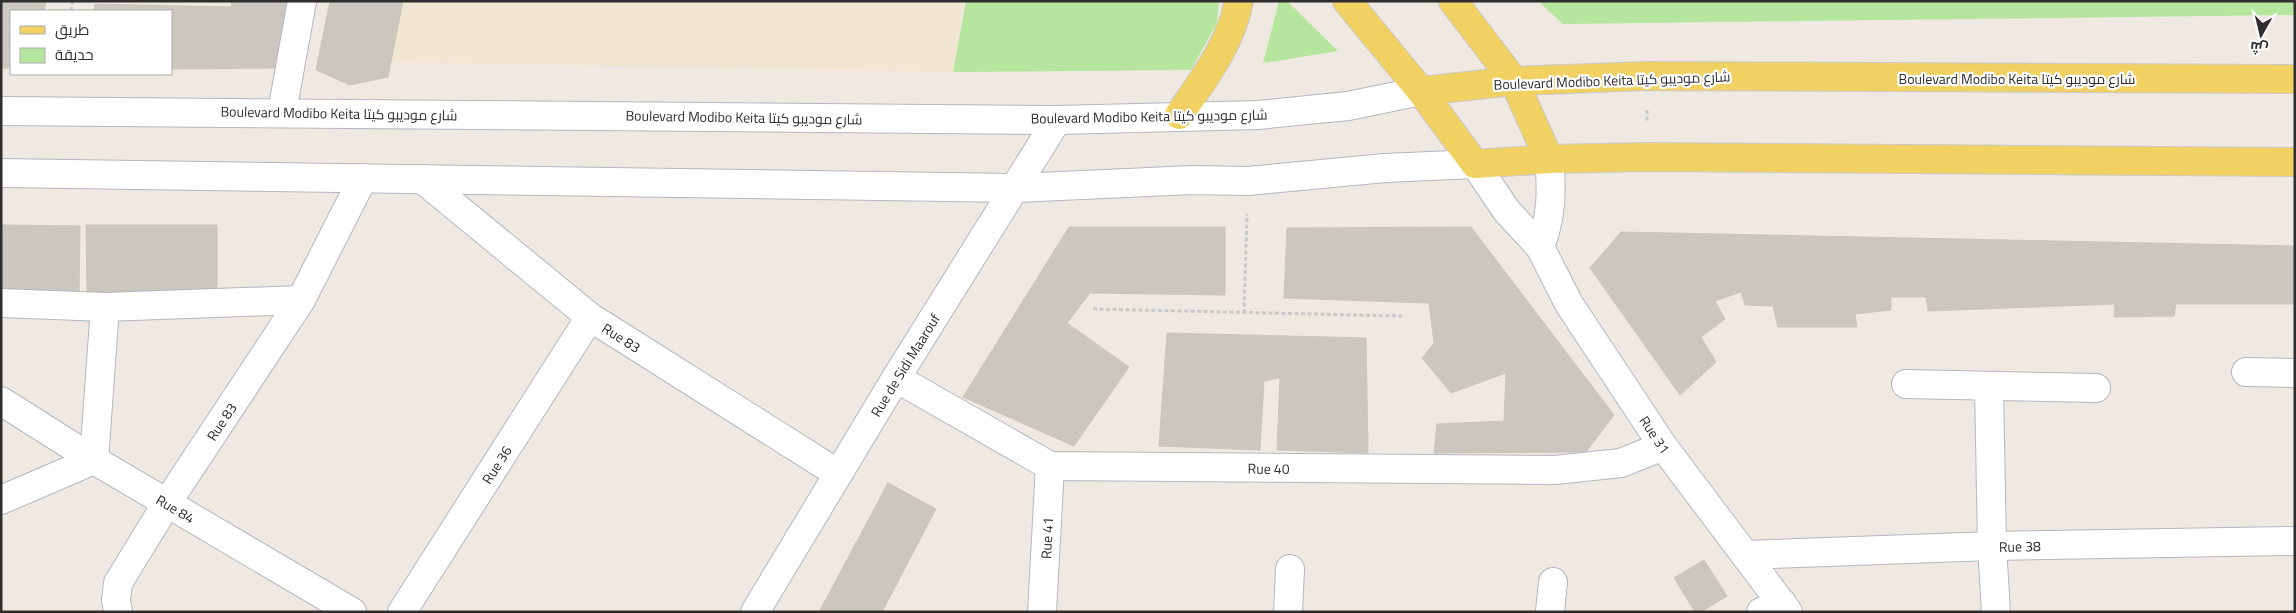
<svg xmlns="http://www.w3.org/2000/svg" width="2296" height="613" viewBox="0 0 2296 613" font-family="'Titillium Web',Cairo,sans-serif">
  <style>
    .education { fill: #f0e6d1 }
    .green { fill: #b6e59e }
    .building { fill: #cbc7bf; stroke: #cbc5ba }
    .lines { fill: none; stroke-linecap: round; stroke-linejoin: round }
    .pedestrian-casing { stroke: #b4b7c1; stroke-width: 30 }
    .minor-casing { stroke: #b4b7c1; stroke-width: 30 }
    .tertiary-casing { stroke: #b4b7c1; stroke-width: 30 }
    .secondary-casing { stroke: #b4b7c1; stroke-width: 30 }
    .primary-casing { stroke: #c9c9c9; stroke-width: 30 }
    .path { stroke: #c9c9c9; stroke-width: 3; stroke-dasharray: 4 2.5; stroke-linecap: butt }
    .pedestrian { stroke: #fff; stroke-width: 28 }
    .minor { stroke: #fff; stroke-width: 28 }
    .tertiary { stroke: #fff; stroke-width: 28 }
    .secondary { stroke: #fff; stroke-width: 28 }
    .primary { stroke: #f2d163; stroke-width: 28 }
    .labels { text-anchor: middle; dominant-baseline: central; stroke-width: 4.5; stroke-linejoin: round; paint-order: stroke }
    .street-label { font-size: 14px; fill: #2e2e2e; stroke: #fff }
  </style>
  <rect width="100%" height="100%" fill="#efe9e1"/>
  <path class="education" d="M403,1H964L953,72L391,62Z"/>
  <g class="green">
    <path d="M966,1H1219L1217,23L1191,70L953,72Z"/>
    <path d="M1279,1H1287L1338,51L1263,63Z"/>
    <path d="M1538,1H2295V15L1563,24Z"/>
  </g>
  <g class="building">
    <path d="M1,1H46L44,11H11V68H1Z"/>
    <path d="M232,1H286L277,68L171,69V11H94L95,4L231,7Z"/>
    <path d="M330,1H403L388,77L350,85L316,70Z"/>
    <path d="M1,225L80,226L79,293L1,298Z"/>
    <path d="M86,225H217V292H87Z"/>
    <path d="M1069,227H1225V295L1090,293L1067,323L1129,367L1074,446L963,397Z"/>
    <path d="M1471,227L1614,415L1586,452L1434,453L1437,424L1504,421L1506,373L1451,393L1422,358L1434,343L1429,303L1284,298L1287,228Z"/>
    <path d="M1621,232L2295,246V304H2176L2174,316L2114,317L2115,304L1928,311L1926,297H1891V310L1855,314L1857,327H1778L1773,306L1745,305L1741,292L1715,301L1725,319L1701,337L1716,362L1680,395L1590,268Z"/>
    <path d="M1167,333L1366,338L1368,453L1277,450L1280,378L1264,381L1260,450L1159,446Z"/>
    <path d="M888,483L936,509L882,612H819Z"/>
    <path d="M1704,560L1727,596L1701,612H1695L1674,578Z"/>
  </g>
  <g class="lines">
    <defs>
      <path id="pedestrian" d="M1761,612L1782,603"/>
      <g id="minor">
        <path d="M282,112L302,1"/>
        <path id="s1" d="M1475,164L1506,210L1540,247L1569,304L1663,446L1788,612"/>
        <path id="s2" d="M422,179L590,317L837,473"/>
        <path d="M1540,247C1552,215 1552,192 1549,159"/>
        <path d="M1,303L105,307L301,300"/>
        <path d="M2246,372L2295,373"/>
        <path id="s3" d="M896,378L1050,466L1555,470L1621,463L1663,446"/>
        <path d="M1906,384L2096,388"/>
        <path d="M1989,386L1992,546L1996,612"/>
        <path id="s4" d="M1,401L94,460L352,612"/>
        <path d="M1,500L94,460L105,307"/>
        <path id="s5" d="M1745,555L1992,546L2295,541"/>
        <path id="s6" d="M118,612L116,600L118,583L167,503L301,300L363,178"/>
        <path id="s7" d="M402,612L590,317"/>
        <path id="s8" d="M1042,612L1050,466"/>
        <path d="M1288,612L1290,569"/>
        <path d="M1550,612L1553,582"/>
      </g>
      <g id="tertiary">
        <path id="s9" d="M755,612L896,378L1057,120"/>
      </g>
      <g id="secondary">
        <path d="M1,111L1057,120L1258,115L1348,106L1421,91"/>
        <path d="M1,173L1015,188L1193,180L1248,181L1385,168L1475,164"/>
      </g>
      <g id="primary">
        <path d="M1347,1L1421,91L1475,164L1549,159L1647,157L2295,162"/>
        <path d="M1453,1L1514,81L1549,159"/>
        <path d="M1421,91L1514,81L1647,76L2295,79"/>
        <path d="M1179,115C1203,80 1231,44 1239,1"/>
      </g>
    </defs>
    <use href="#pedestrian" class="pedestrian-casing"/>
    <use href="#minor" class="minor-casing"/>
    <use href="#tertiary" class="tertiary-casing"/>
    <use href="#secondary" class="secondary-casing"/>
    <use href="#primary" class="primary-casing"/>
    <g class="path">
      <path d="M71,11L73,1"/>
      <path d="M1647,110V123"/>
      <path d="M1093,309L1402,316"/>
      <path d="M1244,313L1247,214"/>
    </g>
    <use href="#pedestrian" class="pedestrian"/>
    <use href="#minor" class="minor"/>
    <use href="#tertiary" class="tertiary"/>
    <use href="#secondary" class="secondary"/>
    <use href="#primary" class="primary"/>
  </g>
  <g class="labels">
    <g class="street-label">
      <text x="2017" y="78">Boulevard Modibo Keita شارع موديبو كيتا</text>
      <text transform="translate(1612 80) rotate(-2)">Boulevard Modibo Keita شارع موديبو كيتا</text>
      <text transform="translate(339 113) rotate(1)">Boulevard Modibo Keita شارع موديبو كيتا</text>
      <text transform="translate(1149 116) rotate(-1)">Boulevard Modibo Keita شارع موديبو كيتا</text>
      <text transform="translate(744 117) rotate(1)">Boulevard Modibo Keita شارع موديبو كيتا</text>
      <text stroke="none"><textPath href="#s2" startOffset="255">Rue 83</textPath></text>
      <text stroke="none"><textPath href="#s9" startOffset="289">Rue de Sidi Maarouf</textPath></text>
      <text stroke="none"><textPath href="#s6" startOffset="221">Rue 83</textPath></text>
      <text stroke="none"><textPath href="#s1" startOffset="326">Rue 31</textPath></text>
      <text stroke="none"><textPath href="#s7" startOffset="175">Rue 36</textPath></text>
      <text stroke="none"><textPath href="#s3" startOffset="396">Rue 40</textPath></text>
      <text stroke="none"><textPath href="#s4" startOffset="205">Rue 84</textPath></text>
      <text stroke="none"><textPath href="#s8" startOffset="74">Rue 41</textPath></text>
      <text stroke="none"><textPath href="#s5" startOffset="275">Rue 38</textPath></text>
    </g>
  </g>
  <rect width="2296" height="613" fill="none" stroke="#2e2e2e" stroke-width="5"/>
  <rect x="10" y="10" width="162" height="65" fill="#ffffff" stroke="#ababab"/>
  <rect x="20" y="26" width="25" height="8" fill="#f2d163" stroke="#ababab"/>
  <text x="55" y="35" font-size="15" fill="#2e2e2e">طريق</text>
  <rect x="20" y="48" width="25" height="15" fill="#b6e59e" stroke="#ababab"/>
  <text x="55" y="60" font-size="15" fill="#2e2e2e">حديقة</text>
  <g transform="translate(2261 35) rotate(188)" stroke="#ffffff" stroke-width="4" paint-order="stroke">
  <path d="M0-4L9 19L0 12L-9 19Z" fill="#2e2e2e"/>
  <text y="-8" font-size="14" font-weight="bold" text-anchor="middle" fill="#2e2e2e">ش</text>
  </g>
</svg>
